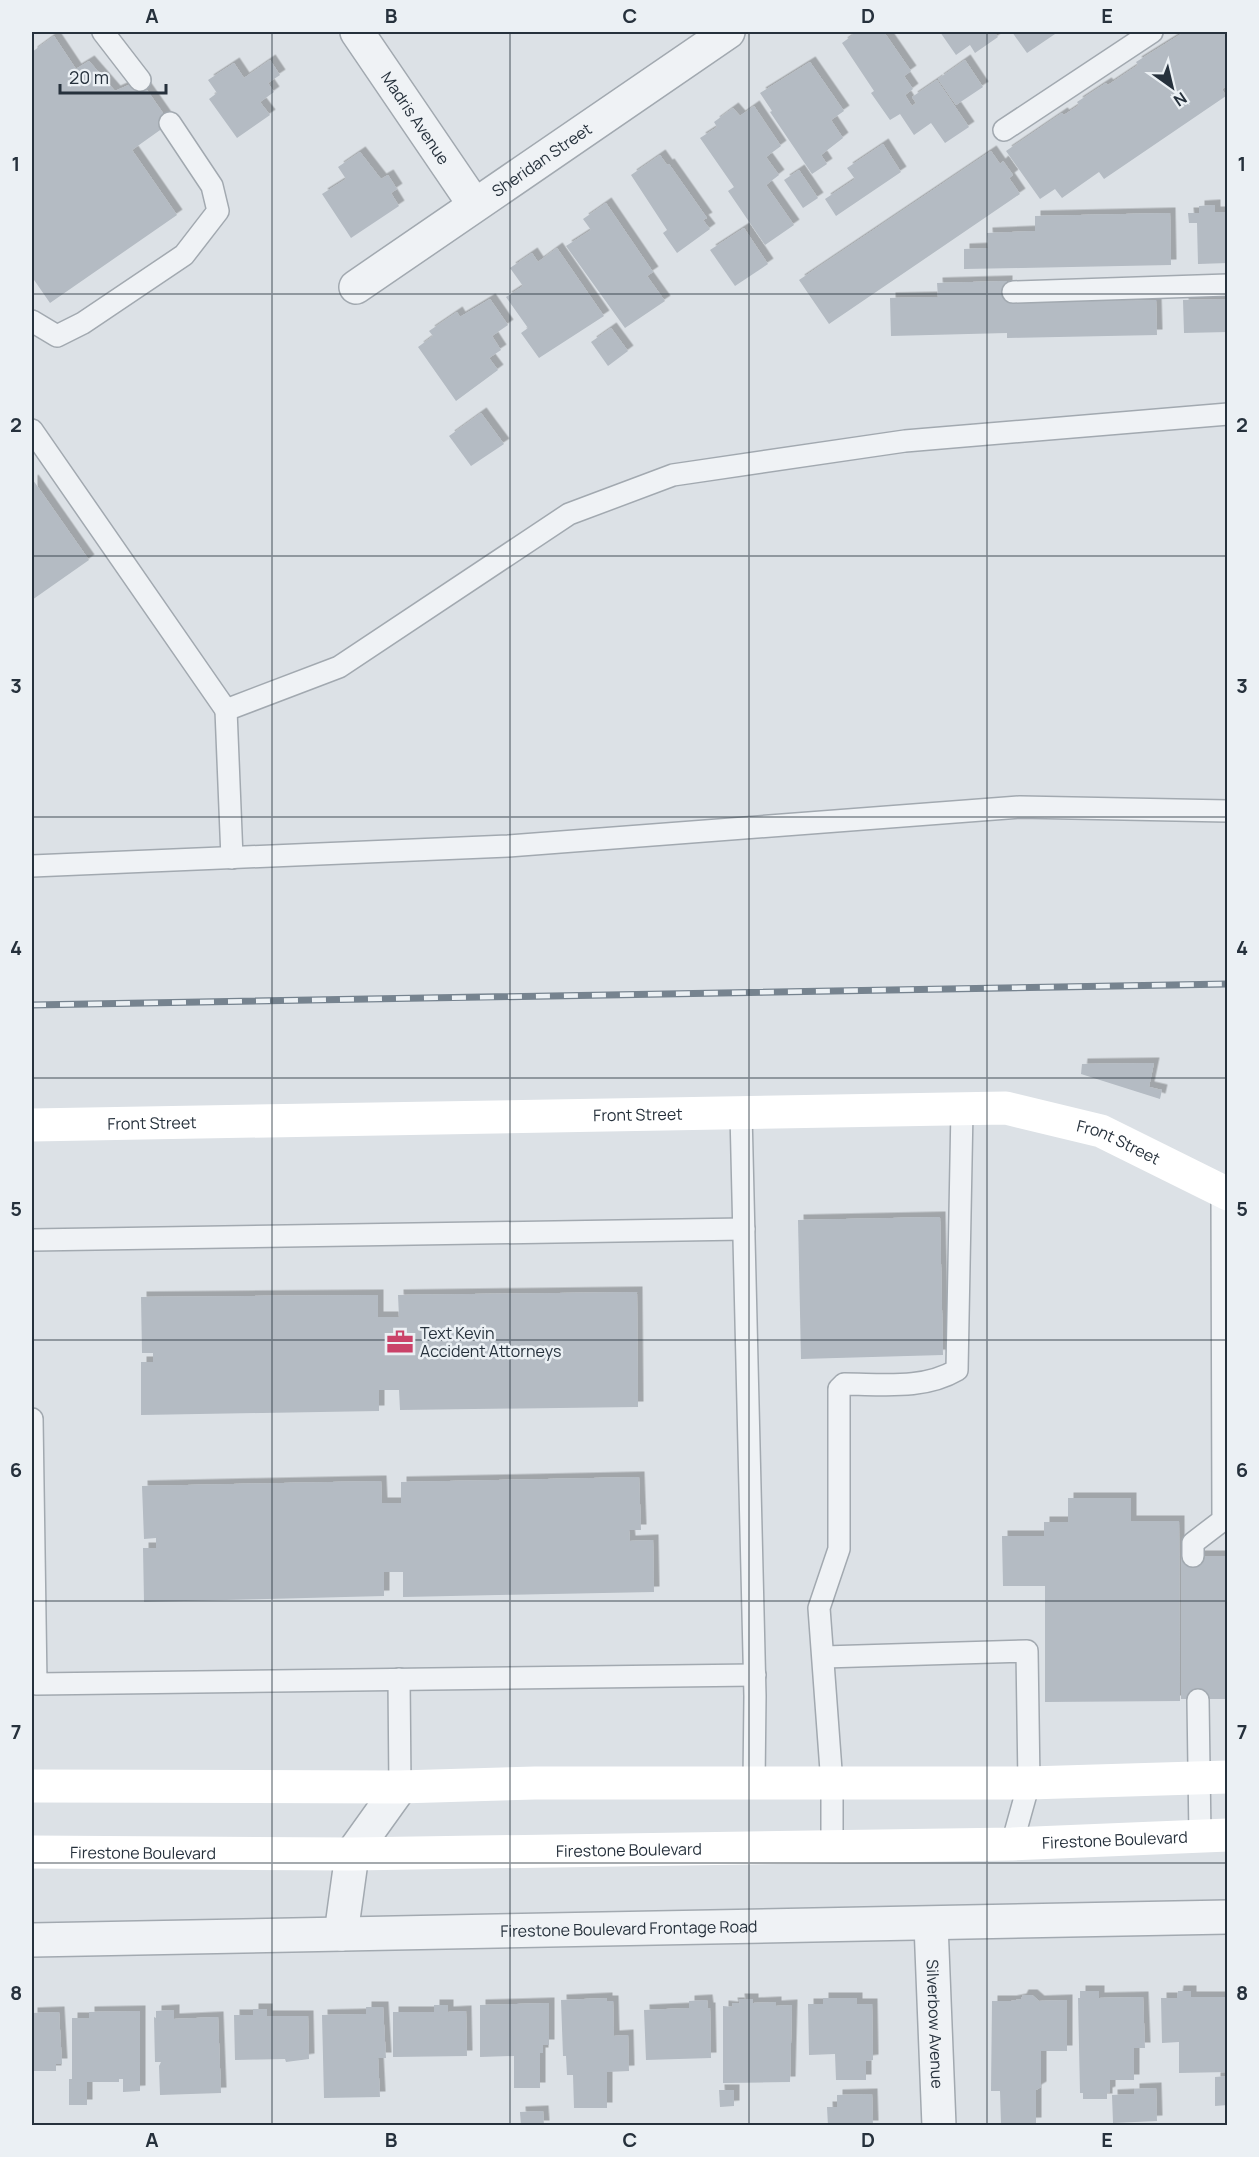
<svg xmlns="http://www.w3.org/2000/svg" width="1259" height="2157" viewBox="0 0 1259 2157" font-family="Manrope,sans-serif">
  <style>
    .building { fill: #b4bbc3; filter: url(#shadow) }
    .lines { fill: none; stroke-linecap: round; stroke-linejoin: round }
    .lane-casing { stroke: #a2a9b0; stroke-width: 24 }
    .street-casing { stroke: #a2a9b0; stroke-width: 36 }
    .lane { stroke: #eff2f5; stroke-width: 21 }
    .street { stroke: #eff2f5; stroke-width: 33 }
    .secondary { stroke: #fff; stroke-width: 33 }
    .rail-casing { stroke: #76838f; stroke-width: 7 }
    .rail { stroke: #ebf0f4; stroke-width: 4.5; stroke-dasharray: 14; stroke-linecap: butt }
    .grid { fill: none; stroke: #26313c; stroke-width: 1.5; stroke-opacity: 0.55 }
    .labels { text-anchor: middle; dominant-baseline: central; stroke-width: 5; stroke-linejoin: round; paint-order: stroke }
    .street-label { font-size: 16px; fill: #26313c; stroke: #ebf0f4 }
    .poi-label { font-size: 16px; fill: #26313c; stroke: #ebf0f4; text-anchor: start }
    .neatline { fill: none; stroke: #26313c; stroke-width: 2 }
    .grid-label { font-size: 20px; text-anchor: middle; font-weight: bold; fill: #26313c }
  </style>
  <defs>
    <filter id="shadow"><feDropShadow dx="5.5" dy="-5.5" stdDeviation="0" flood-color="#0004"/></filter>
  </defs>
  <rect width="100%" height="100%" fill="#dce1e6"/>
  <g class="building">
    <path d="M850,32H884L911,71L904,76L913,89L905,95L912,106L916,103L912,97L937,80L969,127L945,143L931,123L914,135L900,114L890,120L871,93L874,91L842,43L853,35Z"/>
    <path d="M940,32H994L998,37L975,53L970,45L956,55Z"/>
    <path d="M1012,32H1058L1027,53Z"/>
    <path d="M1179,32H1228V85L1222,89L1226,96L1104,179L1099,172L1062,198L1055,189L1040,199L1006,151L1062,113L1064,115L1079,105L1077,102L1106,83L1108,85L1138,65L1136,62L1181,34Z"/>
    <path d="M54,36L76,69L89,61L115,91L140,80L170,123L132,150L177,215L50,303L32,277V52Z"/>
    <path d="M270,60L280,75L268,83L274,92L260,102L270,115L237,138L209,99L217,93L208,80L234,63L244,78Z"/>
    <path d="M965,60L983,87L956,105L938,79Z"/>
    <path d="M810,62L844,111L831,120L843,138L821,155L827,164L812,174L770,112L772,111L760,93Z"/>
    <path d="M754,106L781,146L766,157L779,175L766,185L794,225L765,245L728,191L734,187L700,138L717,127L714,122L733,108L740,116Z"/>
    <path d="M883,144L901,172L836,216L825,199L855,179L847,168Z"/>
    <path d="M991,151L1000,164L1003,161L1013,175L1009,178L1020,194L829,324L799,280Z"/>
    <path d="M360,152L381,179L388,175L397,189L391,193L399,206L351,238L322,194L346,179L338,167Z"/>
    <path d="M660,155L667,165L669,164L707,218L703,220L710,229L677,253L663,233L667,230L631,175Z"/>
    <path d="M799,170L818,198L803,208L784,180Z"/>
    <path d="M606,203L653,272L647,276L665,301L625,328L566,246L591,230L583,219Z"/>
    <path d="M1215,205V212H1228V263L1198,264L1197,223H1189L1188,213H1199V206Z"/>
    <path d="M1170,213L1171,265L964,269V249L988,248L987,233L1035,231V216Z"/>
    <path d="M744,228L768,264L735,286L710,250Z"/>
    <path d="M557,248L604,316L539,358L521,333L528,328L506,297L523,286L510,268L532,253L538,262Z"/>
    <path d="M1007,281V302L1156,300L1157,335L1007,338V333L891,336L890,298L938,297L937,283Z"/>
    <path d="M490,299L508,325L492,336L501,350L489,358L498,370L456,401L418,347L433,336L429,331L457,312L460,317Z"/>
    <path d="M1228,299V332L1184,333L1183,300Z"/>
    <path d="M611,328L628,351L608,366L591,342Z"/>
    <path d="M481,413L504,444L471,466L449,436Z"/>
    <path d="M33,480L89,560L32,600V481Z"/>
    <path d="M1154,1063L1149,1087L1162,1090L1160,1099L1081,1074L1082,1064Z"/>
    <path d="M940,1217L943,1355L801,1359L798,1220Z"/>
    <path d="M637,1292L638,1407L400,1410L399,1390H379V1411L141,1415V1362H153V1353H142L141,1297L378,1295V1317H399L398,1295Z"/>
    <path d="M639,1477L641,1530H629L630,1541L653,1540L654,1592L403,1597V1572H384V1596L144,1602L143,1548H156V1538L144,1539L142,1486L381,1481L382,1503H401V1482Z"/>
    <path d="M1068,1498H1131V1521H1179L1180,1701L1045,1702V1586H1003L1002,1536H1044V1522H1068Z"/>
    <rect x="1181" y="1556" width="47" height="143"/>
    <path d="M1080,1991H1099V1998L1143,1997L1145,2048H1134V2080H1110V2092L1107,2093V2099H1083V2093H1080L1078,1998H1080Z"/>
    <path d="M1178,1991H1191V1997H1228V2072L1179,2073V2042L1162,2043L1161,1998H1177Z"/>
    <path d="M1023,1995H1032L1039,2001L1067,2000V2051H1041V2087L1036,2090V2123L1001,2124L1000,2091H991L992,2001H1011L1021,1999Z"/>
    <path d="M607,1998V2001H613L614,2036L628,2035L629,2071L607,2072V2108H574L573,2075H567L566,2056H563L561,2000Z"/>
    <path d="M823,1998H857V2004H872L873,2060L866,2061V2080H836L835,2054L809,2055L808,2004H823Z"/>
    <path d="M739,1999H753V2003L776,2002V2006L792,2005L790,2082L723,2083V2006L733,2007L732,2003H739L740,2006Z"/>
    <path d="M707,2000L708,2008H710L711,2058L646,2060L644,2010L689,2008V2001Z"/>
    <path d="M549,2003V2045H543V2053H540V2088H514V2056L480,2057V2005Z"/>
    <path d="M434,2005H448V2012L466,2011L467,2056L393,2057V2012H434Z"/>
    <path d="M366,2007H383L386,2058H378L380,2097L324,2098L322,2015L366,2014Z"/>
    <path d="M253,2009H267V2016H308L309,2059L286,2062L285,2059L235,2060L234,2015H253Z"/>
    <path d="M174,2010V2019L218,2017L221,2093L160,2095L159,2066L161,2062H155L154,2017L156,2018V2011Z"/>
    <path d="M140,2011V2091L123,2092V2079H119V2082H87V2105H69V2079H72V2018H89V2012Z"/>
    <path d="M59,2012L62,2064H56V2071H32V2013Z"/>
    <path d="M1228,2076V2105L1215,2106V2077Z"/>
    <path d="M1156,2088L1157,2121L1113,2123L1112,2095L1134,2094V2089Z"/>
    <path d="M719,2090H734V2106L720,2107Z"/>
    <path d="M872,2094L873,2126H828L827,2107H837V2095Z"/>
    <path d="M543,2111L544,2126H521L520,2112Z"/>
  </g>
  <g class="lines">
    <defs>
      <g id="lane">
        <path d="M103,32L140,80"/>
        <path d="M1004,130L1152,32"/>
        <path d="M1013,292L1228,285"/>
        <path d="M32,321L57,336L83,323L184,255L218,211L212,186L170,123"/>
        <path d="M32,430L226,710L339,667L569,514L673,475L905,441L1228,414"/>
        <path d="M226,710L232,858"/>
        <path d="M32,866L508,846L1020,807L1228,811"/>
        <path d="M741,1113L755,1696L754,1783"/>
        <path d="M32,1240L744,1229"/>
        <path d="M32,1419L36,1684L755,1675"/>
        <path d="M1193,1556V1543L1223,1520L1222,1193"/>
        <path d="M824,1657L1027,1651L1029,1783L1012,1844"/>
        <path d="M399,1679L400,1787"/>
        <path d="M1198,1700L1200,1836"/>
        <path d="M832,1846V1784L819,1608L839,1549V1389L844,1384C882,1384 923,1390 957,1370L962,1109"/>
      </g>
      <g id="street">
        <path id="s1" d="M357,32L474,204"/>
        <path id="s2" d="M356,287L728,32"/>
        <path id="s3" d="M931,1924L939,2126"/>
        <path d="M341,1934L352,1854L400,1787"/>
        <path id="s4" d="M32,1940L1228,1917"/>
      </g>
    </defs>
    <use href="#lane" class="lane-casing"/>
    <use href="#street" class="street-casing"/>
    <use href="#lane" class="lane"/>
    <use href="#street" class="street"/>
    <g class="secondary">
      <path id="s5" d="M32,1125L1006,1108L1101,1131L1228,1194"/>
      <path d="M32,1786L400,1787L535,1783H1029L1228,1777"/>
      <path id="s6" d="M32,1852L352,1854L1012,1844L1228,1835"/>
    </g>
    <defs>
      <path id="rail" d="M32,1005L1228,984"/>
    </defs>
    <use href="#rail" class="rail-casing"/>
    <use href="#rail" class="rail"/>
  </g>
  <path class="grid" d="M272,32V2126M510,32V2126M749,32V2126M987,32V2126M32,294H1228M32,556H1228M32,817H1228M32,1078H1228M32,1340H1228M32,1601H1228M32,1863H1228"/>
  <defs>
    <symbol id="office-bare" viewBox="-9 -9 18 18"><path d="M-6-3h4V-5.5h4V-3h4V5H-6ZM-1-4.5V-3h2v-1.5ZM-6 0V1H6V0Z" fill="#ca4269" stroke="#ebf0f4" stroke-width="2.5" paint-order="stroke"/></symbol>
  </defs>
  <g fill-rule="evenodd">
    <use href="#office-bare" x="381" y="1323" width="38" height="38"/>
  </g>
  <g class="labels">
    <g class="street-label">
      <text stroke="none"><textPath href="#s1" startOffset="104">Madris Avenue</textPath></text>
      <text stroke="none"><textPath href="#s2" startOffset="225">Sheridan Street</textPath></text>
      <text stroke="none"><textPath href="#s5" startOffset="606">Front Street</textPath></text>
      <text stroke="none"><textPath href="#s5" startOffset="120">Front Street</textPath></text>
      <text stroke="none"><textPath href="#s5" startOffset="1092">Front Street</textPath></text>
      <text stroke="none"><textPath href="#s6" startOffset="1083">Firestone Boulevard</textPath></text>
      <text stroke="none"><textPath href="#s6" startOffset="597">Firestone Boulevard</textPath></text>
      <text stroke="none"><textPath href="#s6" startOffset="111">Firestone Boulevard</textPath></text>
      <text stroke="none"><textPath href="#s4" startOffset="597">Firestone Boulevard Frontage Road</textPath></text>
      <text stroke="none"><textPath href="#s3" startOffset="100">Silverbow Avenue</textPath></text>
    </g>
    <g class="poi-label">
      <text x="420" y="1333">Text Kevin<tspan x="420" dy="18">Accident Attorneys</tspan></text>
    </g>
  </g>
  <rect width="1259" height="2157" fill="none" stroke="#ebf0f4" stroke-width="66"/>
  <g transform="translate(1172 87) rotate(146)" stroke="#ebf0f4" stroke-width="4.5" paint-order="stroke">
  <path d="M0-4.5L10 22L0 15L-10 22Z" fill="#26313c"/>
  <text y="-9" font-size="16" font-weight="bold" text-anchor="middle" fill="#26313c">N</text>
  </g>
  <path d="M60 84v9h106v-9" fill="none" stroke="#26313c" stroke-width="3"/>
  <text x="69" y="84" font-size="18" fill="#26313c" stroke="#ebf0f4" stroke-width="4.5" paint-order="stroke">20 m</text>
  <rect x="33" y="33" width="1193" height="2091" class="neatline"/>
  <g class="grid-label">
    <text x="152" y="23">A</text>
    <text x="391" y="23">B</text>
    <text x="630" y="23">C</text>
    <text x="868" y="23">D</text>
    <text x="1107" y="23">E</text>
    <text x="16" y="171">1</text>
    <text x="1242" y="171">1</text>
    <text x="16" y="432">2</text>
    <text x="1242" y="432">2</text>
    <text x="16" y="693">3</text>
    <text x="1242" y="693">3</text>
    <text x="16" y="955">4</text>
    <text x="1242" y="955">4</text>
    <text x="16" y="1216">5</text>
    <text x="1242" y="1216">5</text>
    <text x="16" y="1477">6</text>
    <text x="1242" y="1477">6</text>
    <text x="16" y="1739">7</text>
    <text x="1242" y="1739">7</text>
    <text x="16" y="2000">8</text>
    <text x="1242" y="2000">8</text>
    <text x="152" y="2147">A</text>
    <text x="391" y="2147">B</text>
    <text x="630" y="2147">C</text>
    <text x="868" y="2147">D</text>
    <text x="1107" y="2147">E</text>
  </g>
</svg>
